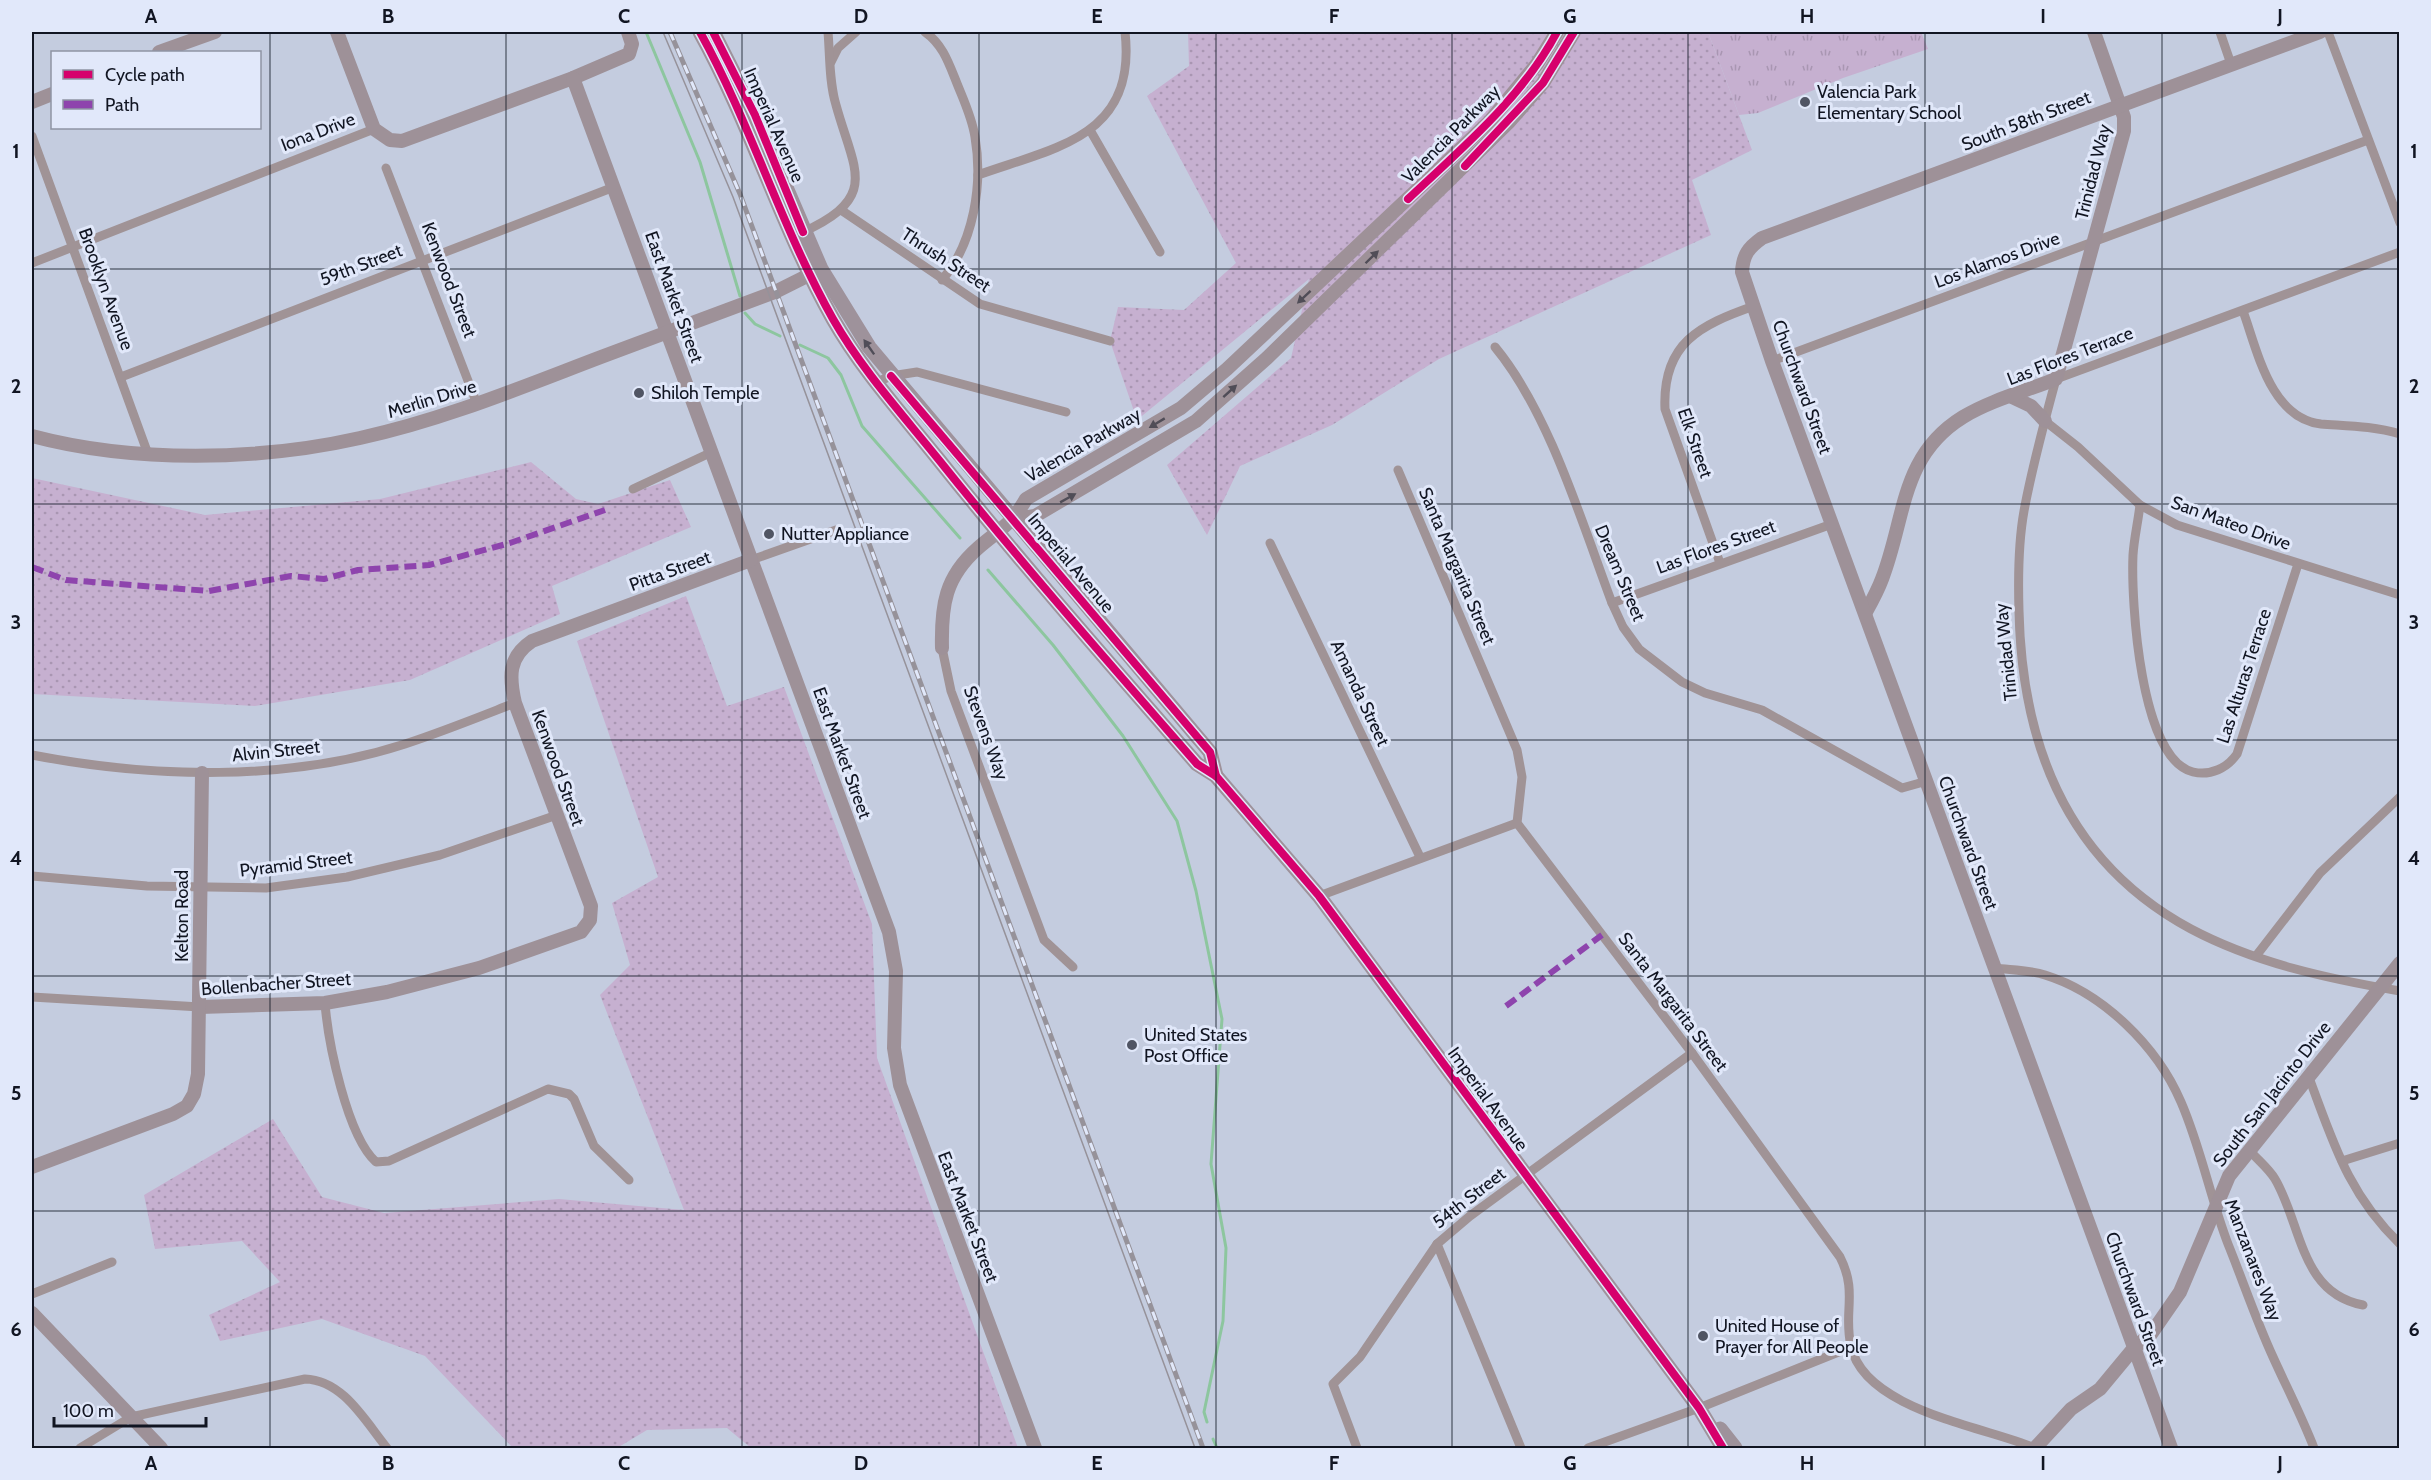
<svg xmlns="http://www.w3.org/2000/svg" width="2431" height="1480" viewBox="0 0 2431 1480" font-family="Cabin,sans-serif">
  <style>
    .grass { fill: url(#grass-dots) }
    .park { fill: url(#park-tufts) }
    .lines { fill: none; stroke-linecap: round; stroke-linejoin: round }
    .stream { stroke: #8dc69f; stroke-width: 3 }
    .street { stroke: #a09396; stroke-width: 9 }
    .secondary { stroke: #9e9198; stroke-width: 14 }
    .primary { stroke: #9e929b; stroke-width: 15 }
    .tram { stroke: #96929a; stroke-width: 1.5 }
    .rail-casing { stroke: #96929a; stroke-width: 5 }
    .rail { stroke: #e1e8fa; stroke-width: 3; stroke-dasharray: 9; stroke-linecap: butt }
    .quiet { stroke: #8e44ad; stroke-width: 6; stroke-dasharray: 12 6; stroke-linecap: butt }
    .cycleway-casing { stroke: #e1e8fa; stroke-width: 11 }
    .cycleway { stroke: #d6006c; stroke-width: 8 }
    .oneway { fill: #504d57 }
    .oneway2 { fill: #504d58 }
    .grid { fill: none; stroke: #111522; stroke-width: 1.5; stroke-opacity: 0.55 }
    .poi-dot { fill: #505564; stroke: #e1e8fa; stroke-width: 2 }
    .labels { text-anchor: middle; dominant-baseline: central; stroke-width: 6; stroke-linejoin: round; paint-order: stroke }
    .poi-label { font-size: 18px; fill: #111522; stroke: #e1e8fa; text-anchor: start }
    .street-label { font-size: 18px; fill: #111522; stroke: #e1e8fa }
    .neatline { fill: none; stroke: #111522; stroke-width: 2 }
    .grid-label { font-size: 20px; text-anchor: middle; font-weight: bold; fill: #111522 }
  </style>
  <defs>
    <pattern id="grass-dots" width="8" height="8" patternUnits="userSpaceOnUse" patternTransform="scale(1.5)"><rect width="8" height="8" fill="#c6b0d0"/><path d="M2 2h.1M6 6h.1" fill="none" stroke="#a996b2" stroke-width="1.8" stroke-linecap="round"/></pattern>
    <pattern id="park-tufts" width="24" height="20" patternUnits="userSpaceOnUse" patternTransform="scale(1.5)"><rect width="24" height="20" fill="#c6b0d0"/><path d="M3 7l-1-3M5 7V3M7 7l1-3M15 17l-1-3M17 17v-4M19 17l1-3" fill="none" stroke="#a996b2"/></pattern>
  </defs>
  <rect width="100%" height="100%" fill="#c4ccdf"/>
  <g class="grass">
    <path d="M1188,32H1708L1752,150L1692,180L1711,235L1439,359L1332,425L1240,466L1207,535L1167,465L1291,358L1309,279L1137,420L1110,341L1118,307L1184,310L1236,263L1147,96L1189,66Z"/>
    <path d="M531,462L576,499L598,504L670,480L691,527L552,586L560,614L410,680L255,706L32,694V478L205,515L380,499Z"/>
    <path d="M686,596L727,706L784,687L872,924L877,1058L1018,1448H751L727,1428L647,1430L617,1448H513L425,1356L322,1319L220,1341L209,1315L280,1282L242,1241L155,1249L144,1195L273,1119L322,1197L384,1213L559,1199L684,1210L600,995L630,965L612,903L658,877L577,641Z"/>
  </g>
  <path class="park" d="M1708,32H1921L1928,49L1843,78L1758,113L1739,115Z"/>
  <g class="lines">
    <g class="stream">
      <path d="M646,32L700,162L740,296"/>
      <path d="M745,313L755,324L780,336"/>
      <path d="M800,345L828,358L841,375L862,426L960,538"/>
      <path d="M988,570L1053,645L1123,736L1177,821L1196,891L1222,1019L1211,1164L1226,1248L1223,1321L1204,1412L1207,1422"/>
      <path d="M1213,1439L1217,1448"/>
    </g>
    <g class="street">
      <path d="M925,32C942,44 948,61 956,81C963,99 972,117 975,137C983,184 974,243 942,280"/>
      <path d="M2220,32L2231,64"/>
      <path d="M2328,32L2400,223"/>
      <path d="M831,62L838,48L856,32"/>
      <path d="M1090,130L1160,252"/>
      <path d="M32,136L148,454"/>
      <path d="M386,168L477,404"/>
      <path d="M978,175C1056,147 1137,137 1125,32"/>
      <path d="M841,210L980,304L1110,341"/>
      <path d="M801,233C881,197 854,171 836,105C829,82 830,55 828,32"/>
      <path d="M2400,252L2056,379C2044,423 2032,467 2024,511C2018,544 2018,578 2019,611C2022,746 2068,863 2191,929C2255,963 2329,979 2400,991"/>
      <path d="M32,263L374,129"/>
      <path d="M2243,311C2257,349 2270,418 2321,424C2348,426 2373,426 2400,434"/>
      <path d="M1495,347C1549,412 1582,523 1612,603L1623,627L1639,649L1682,682L1705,693L1762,710L1902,788L1927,781"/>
      <path d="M1772,361L2368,140"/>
      <path d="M121,377L614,187"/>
      <path d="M877,382L891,376L917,372L1066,412"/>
      <path d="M2045,421L2078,447L2140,505L2177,525L2400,595"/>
      <path d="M1398,470L1517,750L1522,777L1517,823L1692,1053L1840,1257C1858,1292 1843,1313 1851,1346C1864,1410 1986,1427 2035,1448"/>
      <path d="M633,489L712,452"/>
      <path d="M2140,505C2138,522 2134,539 2133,555C2131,601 2140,759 2193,772C2211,776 2227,768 2237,754L2298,564"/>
      <path d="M1270,543L1420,857"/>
      <path d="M751,560L836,530"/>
      <path d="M1720,563L1665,409C1662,343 1700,325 1754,306"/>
      <path d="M1612,603L1832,524"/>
      <path d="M942,648L951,691L1044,940L1073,967"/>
      <path d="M32,755C151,778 288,782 405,744C442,732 479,717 515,703"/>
      <path d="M32,876L147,886L266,888L347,877L440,855L557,815"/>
      <path d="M1319,896L1517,823"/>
      <path d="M2256,956L2320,873L2400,797"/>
      <path d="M1995,968C2011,970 2030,970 2045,975C2103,993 2157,1046 2181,1102C2201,1148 2210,1197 2228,1244C2243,1281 2256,1320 2273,1357C2287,1388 2302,1417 2314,1448"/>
      <path d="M32,997L200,1007"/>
      <path d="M325,1003C328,1042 347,1136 376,1162L389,1161L548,1089L569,1094L574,1099L594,1146L629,1180"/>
      <path d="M2308,1075C2333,1141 2347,1193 2400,1244"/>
      <path d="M2250,1151C2258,1160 2269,1169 2275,1179C2302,1225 2300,1293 2363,1305"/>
      <path d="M2342,1161L2400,1143"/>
      <path d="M1437,1244L1521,1448"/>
      <path d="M32,1294L112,1262"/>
      <path d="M80,1448L131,1417L305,1379C343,1380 365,1421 387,1448"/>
      <path d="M1357,1448L1333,1384L1360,1357L1437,1244L1470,1216L1692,1053"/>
      <path d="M1588,1448L1699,1408L1851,1347"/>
    </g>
    <g class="secondary">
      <path d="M337,32L374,129L390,140L402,141L573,78L629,54L632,44L628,32"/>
      <path d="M159,52L215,32"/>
      <path d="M573,78L889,932L896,971L894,1048L900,1085L1035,1448"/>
      <path d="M32,102L52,94"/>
      <path d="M2012,397L2031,406L2045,421"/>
      <path d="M32,436C133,463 258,461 360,438C443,420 522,387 601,357C659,335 717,314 775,292L819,270"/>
      <path d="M1014,519L1035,516L1196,421L1267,358L1509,122L1543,83L1574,32"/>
      <path d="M1866,612C1872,601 1878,590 1882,579C1906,517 1900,456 1963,417C1991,400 2026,391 2056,379L2124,131V117L2094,32"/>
      <path d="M942,648C941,605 945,577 978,548C999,530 1012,524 1026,499L1181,408L1227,369L1490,121L1537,64L1557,32"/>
      <path d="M200,1007L325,1003L387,992L479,968L581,932L590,920L591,906L515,703C509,677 508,657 532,641L751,560"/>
      <path d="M32,1167L173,1114L187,1106L194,1094L198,1074L202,773"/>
      <path d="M32,1313L161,1448"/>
      <path d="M2035,1448L2071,1409L2100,1389L2134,1348L2151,1334L2180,1292L2229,1176L2400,963"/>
      <path d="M2171,1448L1772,361L1742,272C1743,255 1748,248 1762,238L2320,32"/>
    </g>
    <g class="primary">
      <path d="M700,32C751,124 781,227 833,319C862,370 903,415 939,460C1022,564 1110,664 1197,764L1216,776L1319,896L1699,1408L1723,1448"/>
      <path d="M713,32L755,115L821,269L869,347L1210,752L1216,776"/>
      <path d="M1720,1429L1735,1448"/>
    </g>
    <path class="tram" d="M663,32L733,197L1195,1448"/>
    <defs>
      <path id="rail" d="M670,32L740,194L1203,1448"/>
    </defs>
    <use href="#rail" class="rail-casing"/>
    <use href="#rail" class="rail"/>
    <g class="quiet">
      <path d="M32,567L66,580L209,591L291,576L324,579L358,570L429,565L510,543L605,510"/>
      <path d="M1506,1006L1602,935"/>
    </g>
    <defs>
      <g id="cycleway">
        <path d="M700,32C751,124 781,227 833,319C862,370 903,415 939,460C1022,564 1110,664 1197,764L1216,776L1319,896L1699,1408L1723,1448"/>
        <path d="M713,32L755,115L803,232"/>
        <path d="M1465,166L1543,83L1574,32"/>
        <path d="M1408,199C1462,148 1522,98 1557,32"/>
        <path d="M891,376L1210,752L1216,776"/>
      </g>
    </defs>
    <use href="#cycleway" class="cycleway-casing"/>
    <use href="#cycleway" class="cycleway"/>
  </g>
  <defs><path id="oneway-solid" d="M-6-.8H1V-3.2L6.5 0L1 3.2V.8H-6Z" transform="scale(1.5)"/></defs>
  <g class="oneway">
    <use href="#oneway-solid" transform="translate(1372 257) rotate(-44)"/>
    <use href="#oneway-solid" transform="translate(1304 297) rotate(137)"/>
    <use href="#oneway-solid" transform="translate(1230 391) rotate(-42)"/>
    <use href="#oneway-solid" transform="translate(1157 423) rotate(149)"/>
    <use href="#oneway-solid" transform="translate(1068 498) rotate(-29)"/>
  </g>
  <use class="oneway2" href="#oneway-solid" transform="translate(869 347) rotate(-125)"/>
  <path class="grid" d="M270,32V1448M506,32V1448M742,32V1448M979,32V1448M1216,32V1448M1452,32V1448M1688,32V1448M1925,32V1448M2162,32V1448M32,269H2400M32,504H2400M32,740H2400M32,976H2400M32,1211H2400"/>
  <g class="poi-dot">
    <circle cx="1805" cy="102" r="6"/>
    <circle cx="639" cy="393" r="6"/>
    <circle cx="769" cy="534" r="6"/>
    <circle cx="1132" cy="1045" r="6"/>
    <circle cx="1703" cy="1336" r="6"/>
  </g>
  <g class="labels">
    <g class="poi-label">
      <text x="1817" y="92">Valencia Park<tspan x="1817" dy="21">Elementary School</tspan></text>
      <text x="651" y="393">Shiloh Temple</text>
      <text x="781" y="534">Nutter Appliance</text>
      <text x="1144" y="1035">United States<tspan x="1144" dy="21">Post Office</tspan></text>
      <text x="1715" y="1326">United House of<tspan x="1715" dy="21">Prayer for All People</tspan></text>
    </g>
    <g class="street-label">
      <text transform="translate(2026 121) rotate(-21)">South 58th Street</text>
      <text transform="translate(774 125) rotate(66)">Imperial Avenue</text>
      <text transform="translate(318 132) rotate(-21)">Iona Drive</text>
      <text transform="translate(1451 134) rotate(-45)">Valencia Parkway</text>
      <text transform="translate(2093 172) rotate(-76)">Trinidad Way</text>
      <text transform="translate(946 260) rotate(33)">Thrush Street</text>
      <text transform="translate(1997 260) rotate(-20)">Los Alamos Drive</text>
      <text transform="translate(361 265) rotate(-21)">59th Street</text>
      <text transform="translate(449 280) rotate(69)">Kenwood Street</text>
      <text transform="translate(106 289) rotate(70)">Brooklyn Avenue</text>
      <text transform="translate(674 297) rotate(70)">East Market Street</text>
      <text transform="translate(2070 356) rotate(-21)">Las Flores Terrace</text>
      <text transform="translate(1802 387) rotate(70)">Churchward Street</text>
      <text transform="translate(432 399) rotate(-17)">Merlin Drive</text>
      <text transform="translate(1695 443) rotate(71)">Elk Street</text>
      <text transform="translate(1083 445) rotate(-30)">Valencia Parkway</text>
      <text transform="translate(2231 523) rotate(20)">San Mateo Drive</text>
      <text transform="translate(1716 547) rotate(-20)">Las Flores Street</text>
      <text transform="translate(1071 563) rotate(50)">Imperial Avenue</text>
      <text transform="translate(1457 566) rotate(67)">Santa Margarita Street</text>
      <text transform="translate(670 571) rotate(-20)">Pitta Street</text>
      <text transform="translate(1620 573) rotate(67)">Dream Street</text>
      <text transform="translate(2006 652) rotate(-96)">Trinidad Way</text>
      <text transform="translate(2244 676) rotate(-72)">Las Alturas Terrace</text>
      <text transform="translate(1360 693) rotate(65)">Amanda Street</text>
      <text transform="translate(986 733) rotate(70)">Stevens Way</text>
      <text transform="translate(276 751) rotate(-6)">Alvin Street</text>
      <text transform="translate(842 753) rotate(70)">East Market Street</text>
      <text transform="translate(558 768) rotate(70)">Kenwood Street</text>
      <text transform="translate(1968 843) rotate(70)">Churchward Street</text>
      <text transform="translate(296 864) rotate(-7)">Pyramid Street</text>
      <text transform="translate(182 916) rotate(-90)">Kelton Road</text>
      <text transform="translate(276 984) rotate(-4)">Bollenbacher Street</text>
      <text transform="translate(1673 1002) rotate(53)">Santa Margarita Street</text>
      <text transform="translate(2272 1094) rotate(-52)">South San Jacinto Drive</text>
      <text transform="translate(1488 1099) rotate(54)">Imperial Avenue</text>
      <text transform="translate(1469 1198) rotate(-38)">54th Street</text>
      <text transform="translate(968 1217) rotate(69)">East Market Street</text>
      <text transform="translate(2253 1260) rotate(69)">Manzanares Way</text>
      <text transform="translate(2135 1299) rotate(70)">Churchward Street</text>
    </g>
  </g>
  <rect width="2431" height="1480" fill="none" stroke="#e1e8fa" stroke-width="66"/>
  <rect x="51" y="51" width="210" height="78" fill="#e1e8fa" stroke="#8e94a4" stroke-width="1.5"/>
  <rect x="63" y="70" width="30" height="9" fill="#d6006c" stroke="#8e94a4" stroke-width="1.5"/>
  <text x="105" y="81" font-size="18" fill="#111522">Cycle path</text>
  <rect x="63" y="100" width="30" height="9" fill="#8e44ad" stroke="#8e94a4" stroke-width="1.5"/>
  <text x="105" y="111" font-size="18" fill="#111522">Path</text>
  <path d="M54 1417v9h152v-9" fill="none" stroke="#111522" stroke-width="3"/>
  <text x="63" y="1417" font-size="18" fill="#111522" stroke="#e1e8fa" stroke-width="4.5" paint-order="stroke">100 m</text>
  <rect x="33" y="33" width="2365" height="1414" class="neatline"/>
  <g class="grid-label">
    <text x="151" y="23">A</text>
    <text x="388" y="23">B</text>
    <text x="624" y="23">C</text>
    <text x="861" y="23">D</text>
    <text x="1097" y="23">E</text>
    <text x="1334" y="23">F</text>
    <text x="1570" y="23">G</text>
    <text x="1807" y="23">H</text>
    <text x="2043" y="23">I</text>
    <text x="2280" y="23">J</text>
    <text x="16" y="158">1</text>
    <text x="2414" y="158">1</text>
    <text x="16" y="393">2</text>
    <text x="2414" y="393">2</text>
    <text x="16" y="629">3</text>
    <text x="2414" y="629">3</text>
    <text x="16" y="865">4</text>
    <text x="2414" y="865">4</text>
    <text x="16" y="1100">5</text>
    <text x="2414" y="1100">5</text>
    <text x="16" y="1336">6</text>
    <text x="2414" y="1336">6</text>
    <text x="151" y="1470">A</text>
    <text x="388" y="1470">B</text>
    <text x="624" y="1470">C</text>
    <text x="861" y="1470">D</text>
    <text x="1097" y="1470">E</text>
    <text x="1334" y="1470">F</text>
    <text x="1570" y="1470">G</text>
    <text x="1807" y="1470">H</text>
    <text x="2043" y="1470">I</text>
    <text x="2280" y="1470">J</text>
  </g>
</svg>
